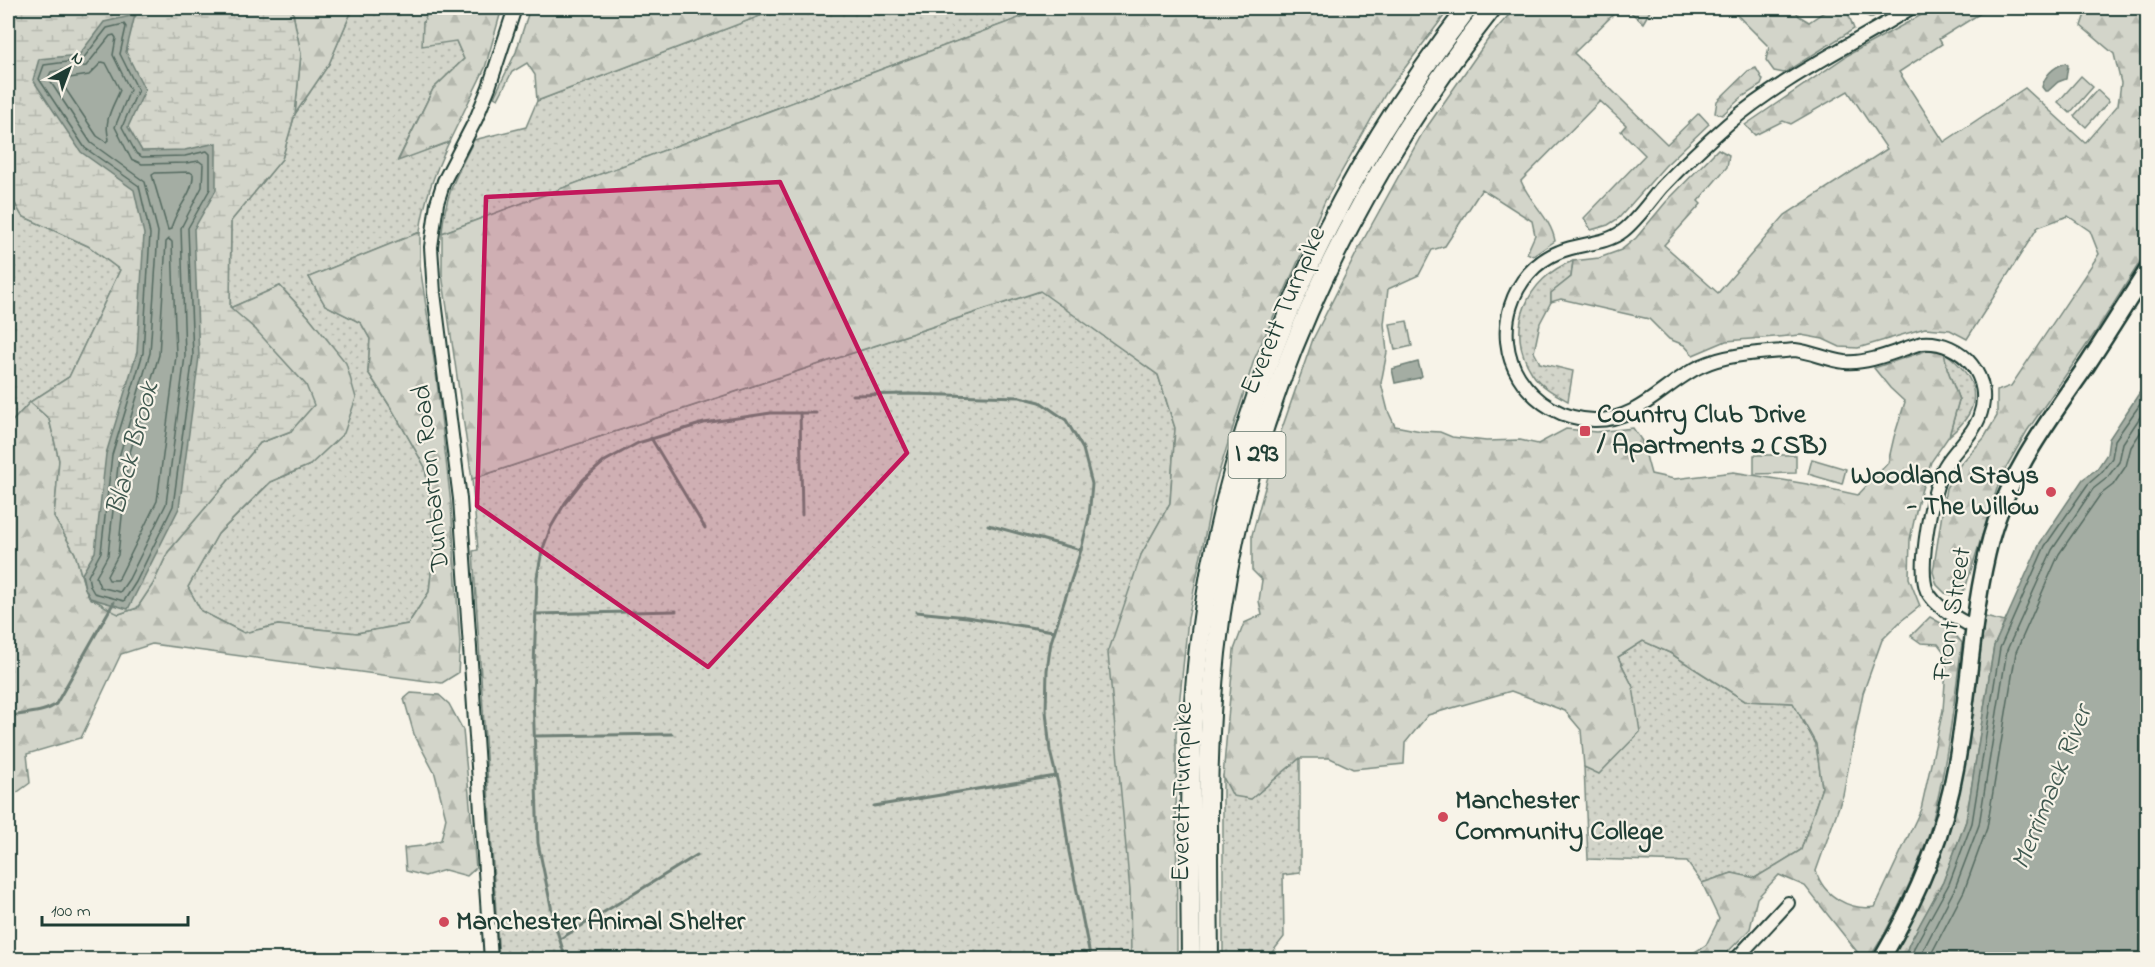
<svg xmlns="http://www.w3.org/2000/svg" width="2155" height="967" viewBox="0 0 2155 967" font-family="'Indie Flower',sans-serif">
  <style>
    .grass { fill: url(#grass-dots); stroke: #79897f; stroke-width: 1.5 }
    .forest { fill: url(#forest-firs); stroke: #79897f; stroke-width: 1.5 }
    .wetland { fill: url(#wetland-marsh); stroke: #79897f; stroke-width: 1.5 }
    .park { fill: #d3d5ca; stroke: #79897f; stroke-width: 1.5 }
    .water { fill: #a4ada3; stroke: #6f8077; stroke-width: 1.5 }
    .lines { fill: none; stroke-linecap: round; stroke-linejoin: round }
    .shore { stroke: #546a60; stroke-width: 1.5 }
    .stream { stroke: #6f8077; stroke-width: 3 }
    .minor-casing { stroke: #1f3d34; stroke-width: 16 }
    .major-casing { stroke: #1f3d34; stroke-width: 20 }
    .highway-casing { stroke: #1f3d34; stroke-width: 22 }
    .minor { stroke: #f7f3e8; stroke-width: 12 }
    .major { stroke: #f7f3e8; stroke-width: 15 }
    .highway { stroke: #f7f3e8; stroke-width: 18 }
    .marked { fill: #c2185b; fill-opacity: 0.2; stroke: #c2185b; stroke-width: 4.5; stroke-linejoin: round }
    .poi-dot { fill: #d1495b; stroke: #f7f3e8; stroke-width: 2 }
    .labels { text-anchor: middle; dominant-baseline: central; stroke-width: 4.5; stroke-linejoin: round; paint-order: stroke }
    .shield { fill: #f7f3e8; stroke: #60746a; stroke-width: 1.5 }
    .shield-label { font-size: 26px; font-weight: bold; fill: #1f3d34 }
    .street-label { font-size: 27px; fill: #1f3d34; stroke: #f7f3e8 }
    .poi-label { font-size: 27px; font-weight: bold; fill: #1f3d34; stroke: #f7f3e8; text-anchor: start }
    .water-label { font-size: 28px; font-style: italic; fill: #405950; stroke: #f7f3e8 }
  </style>
  <defs>
    <pattern id="grass-dots" width="8" height="8" patternUnits="userSpaceOnUse" patternTransform="scale(1.5)"><rect width="8" height="8" fill="#d3d5ca"/><path d="M2 2h.1M6 6h.1" fill="none" stroke="#b5b8ae" stroke-width="1.8" stroke-linecap="round"/></pattern>
    <pattern id="forest-firs" width="22" height="20" patternUnits="userSpaceOnUse" patternTransform="scale(1.5)"><rect width="22" height="20" fill="#d3d5ca"/><path d="M5 1l3.5 6h-7zM16 11l3.5 6h-7z" fill="#b5b8ae"/></pattern>
    <pattern id="wetland-marsh" width="20" height="14" patternUnits="userSpaceOnUse" patternTransform="scale(1.5)"><rect width="20" height="14" fill="#d3d5ca"/><path d="M1 5h8M5 5V1M11 12h8M15 12V8" fill="none" stroke="#b5b8ae"/></pattern>
  </defs>
  <rect width="100%" height="100%" fill="#f7f3e8"/>
  <filter id="ink" filterUnits="userSpaceOnUse"><feTurbulence type="fractalNoise" baseFrequency=".0167" numOctaves="2"/><feDisplacementMap in="SourceGraphic" scale="12" xChannelSelector="R" yChannelSelector="G"/><feConvolveMatrix kernelMatrix="1 2 1 2 8 2 1 2 1" color-interpolation-filters="sRGB"/></filter>
  <g filter="url(#ink)">
    <g class="grass">
      <path d="M353,8H430L423,23L456,41L464,59L433,89L398,160L449,142C435,172 424,200 420,232L309,277L325,305L361,323L370,339L368,372L393,411L425,467L435,538L429,592L408,624L357,633L278,625L244,633L201,611L188,587L218,534L271,482L310,465L345,363L309,317L280,286L230,308L231,221L282,159L295,114L329,64Z"/>
      <path d="M781,8H1046L442,233C445,194 457,174 474,140L526,127L537,101Z"/>
      <path d="M8,191L22,216L88,246L120,270L69,377L30,402L8,426Z"/>
      <path d="M1573,261L1571,277L1551,293V302L1540,323L1534,352L1540,363L1573,371L1568,401C1555,394 1540,386 1532,373C1504,330 1527,277 1573,261Z"/>
      <path d="M1041,291L1158,375L1175,428L1170,503L1141,555L1130,891L1131,959H499L473,551L478,550L472,479Z"/>
      <path d="M1944,352C1979,378 1986,406 1949,436L1959,400L1947,368Z"/>
      <path d="M1643,641L1670,653L1745,701L1793,703L1816,744L1822,787L1801,850L1755,878L1732,873L1702,883L1687,862L1588,859L1584,767L1599,773L1633,687L1618,657Z"/>
      <path d="M1300,758V873L1283,875L1284,937L1267,959H1223V777L1233,795L1251,799Z"/>
    </g>
    <g class="forest">
      <path d="M292,8H353L329,64L295,114L301,54Z"/>
      <path d="M430,8H502L485,68L449,142L398,161L433,89L464,59L456,41L422,46L423,23Z"/>
      <path d="M530,8H781L537,101L535,75L527,63L512,72L498,99L494,97L516,52Z"/>
      <path d="M1046,8H1357L1364,10L1367,8H1450L1386,93L1325,201L1254,360L1215,485L1188,619L1176,735L1177,959H1131L1130,891L1108,653L1141,555L1170,503L1175,428L1158,375L1040,291L472,479L442,274V233Z"/>
      <path d="M1515,8H1620L1574,53L1667,144L1699,113L1709,124L1665,166L1619,218L1608,225L1591,230L1584,218L1645,155L1621,131L1626,125L1600,101L1521,181C1530,203 1551,218 1555,241L1533,256L1527,253L1535,235L1532,221L1482,189L1445,246L1432,250L1419,275L1388,289L1384,324L1387,352L1381,383L1388,411L1395,426L1421,431L1440,432L1452,437L1486,441L1520,440L1538,444L1566,429L1596,432L1633,428L1642,441L1651,474L1674,479L1734,472L1807,484L1858,495L1888,463L1894,437L1905,402L1890,388L1874,368L1928,350L1944,352L1947,368L1959,400L1949,436L1931,462L1919,498L1910,539L1909,578L1920,606L1901,621L1882,640L1863,693L1843,795L1816,871C1823,896 1850,911 1875,907L1921,809L1943,710L1947,656L1938,644L1921,643L1911,636L1930,617L1950,628L1962,643C1954,703 1947,765 1932,823C1920,866 1893,922 1869,959H1861L1862,958L1805,886L1779,875L1757,898L1750,929L1721,959H1684L1706,945L1719,919L1702,883L1732,873L1755,878L1801,850L1822,787L1816,744L1793,703L1745,701L1670,653L1643,641L1618,657L1633,687L1640,732L1599,774L1584,767L1581,730L1565,711L1511,691L1428,715L1405,743L1404,764L1353,769L1330,758H1300L1251,799L1233,796L1223,777L1234,650L1244,623L1262,615L1259,601L1262,580L1252,570V535L1278,440L1313,339L1361,244L1422,134L1491,35Z"/>
      <path d="M1626,8H1650V11L1643,23Z"/>
      <path d="M1730,8H1794L1799,16L1809,22L1830,8H1846L1854,29L1784,73L1774,71L1766,60L1769,47Z"/>
      <path d="M1862,8H1888L1871,18L1865,15Z"/>
      <path d="M1934,8H1989L1939,39L1942,44L1899,72L1944,142L2025,88L2085,143L2118,105L2121,83L2114,54L2081,26L2087,8H2148L2147,251L2097,330L2027,431L2001,476L1965,589L1955,596L1945,593L1937,585L1933,572L1946,488L1959,466L1984,438L1997,416V391L2011,386L2099,254L2090,231L2068,216L2038,227L1967,339L1950,330L1925,328L1858,348L1840,347L1823,339L1801,335L1726,341L1693,355L1684,345L1669,339L1649,319L1561,299L1551,302V293L1571,277L1573,261L1599,258L1621,250L1636,238L1666,202L1718,149L1729,155L1727,167L1698,201L1701,204L1664,245L1718,293L1785,215L1887,149L1848,91L1791,124L1783,121L1755,135L1745,125L1848,55Z"/>
      <path d="M1756,68L1763,80L1761,85L1742,97L1722,115L1715,113L1717,101L1748,71Z"/>
      <path d="M420,232V266L436,373L451,504L460,645L458,673L442,683L152,644L121,654L81,738L27,754L30,783L8,799V426L30,402L49,419L59,460L54,517L75,553L85,588L90,598C101,602 108,610 119,614L137,608L153,584L168,552L260,443L291,431L256,330L230,308L280,286L309,317L346,363L356,398L344,433L310,465L270,482L218,534L188,587L201,611L244,633L278,625L357,633L408,624L429,592L435,538L425,467L393,411L368,372L370,339L361,323L325,305L309,277Z"/>
      <path d="M1985,617L2005,622L1994,646L1966,821L1943,882L1909,944L1904,959L1890,960C1920,908 1946,853 1959,795C1972,737 1977,676 1985,617Z"/>
      <path d="M411,693L439,695L449,704L463,730L476,868L467,876L445,870L425,876L406,871L404,848L422,846L441,840L446,818L435,774L414,734L404,699Z"/>
    </g>
    <path class="wetland" d="M8,8H292L301,54L295,114L282,159L231,221L230,307L256,330L306,385L314,405L291,431L260,443L168,552L153,584L137,608L119,614C108,610 101,602 90,598L85,588L75,553L54,517L59,460L49,419L30,402L69,377L120,270L88,246L22,216L8,191Z"/>
    <g class="park">
      <path d="M2081,76L2093,87L2070,113L2058,102Z"/>
      <path d="M2097,90L2109,101L2086,127L2074,116Z"/>
      <path d="M1407,321L1412,346L1395,350L1390,324Z"/>
      <path d="M1754,455H1796V473L1754,474Z"/>
      <path d="M1812,459L1846,469L1842,484L1808,474Z"/>
    </g>
    <g class="water">
      <path d="M135,15L126,52L145,90L128,127L142,151L185,150L216,143V190L194,229L199,357L179,508L128,609L90,598L85,588L82,574L95,552L106,454L137,352L144,234L134,190L81,152L33,80L39,59L79,55L104,22Z"/>
      <path d="M2065,63L2068,65L2066,79L2058,82L2048,91H2045L2042,87C2045,75 2054,67 2065,63Z"/>
      <path d="M1418,362L1422,376L1419,378L1395,383L1392,369Z"/>
      <path d="M2147,384V959H1904L1909,944L1943,882L1966,821L1994,646L2040,543L2083,479L2097,469L2107,454L2109,439L2140,392Z"/>
    </g>
    <g class="lines">
      <g class="shore">
        <path d="M124,24L126,27L120,54L138,90L122,127L136,153L142,157L185,156L207,151L210,154V189L188,228L193,356L173,506L136,582L124,601L94,593L90,586L88,576L101,552L112,455L143,353L150,234L139,186L85,148L39,79L44,65L82,60L107,28Z"/>
        <path d="M114,35L116,38L113,55L130,90L115,127L131,159L142,164L186,163L199,161L203,164L202,187L181,228L185,356L166,504L129,579L120,592L100,587L96,577L108,555L119,457L150,353L158,232L145,182L91,143L48,78L51,72L86,66L110,36Z"/>
        <path d="M102,62L106,63L120,90C113,107 103,120 109,139L106,142L97,136L61,82L63,79L89,75Z"/>
        <path d="M190,172L193,174C194,194 175,209 171,229L168,230L152,175L155,173Z"/>
        <path d="M169,239L172,242L176,356L157,501L118,580H109L107,576L118,555L128,459L159,355L166,242Z"/>
        <path d="M1910,960L1915,946L1949,884L1972,823L2000,648L2045,546L2088,484L2101,473L2112,458L2115,440L2148,393"/>
        <path d="M1918,960L1955,888L1979,825L2007,650L2052,550L2093,489L2107,478L2119,462L2123,443L2148,405"/>
        <path d="M1928,960L1964,891L1987,828L2016,652L2059,554L2100,495L2113,485L2126,466L2131,447L2148,421"/>
      </g>
      <g class="stream">
        <path d="M132,8L135,16"/>
        <path d="M852,395L910,394L1020,397L1040,402L1066,420L1083,449L1092,484L1089,517L1081,550L1051,642L1047,670L1046,711L1050,751L1061,796L1069,852L1091,960"/>
        <path d="M800,413L802,515"/>
        <path d="M651,438L705,528"/>
        <path d="M988,525L1081,550"/>
        <path d="M916,612L967,617L1053,631"/>
        <path d="M536,614L676,611"/>
        <path d="M8,717C24,712 44,714 56,704L114,602"/>
        <path d="M536,736L672,734"/>
        <path d="M874,806L1056,776"/>
        <path d="M560,939L697,855"/>
        <path d="M566,960L554,921L538,843L533,697L537,577L542,551L551,527L565,503L583,480L605,461L638,443L704,423L771,413H816"/>
      </g>
      <defs>
        <g id="minor">
          <path d="M1911,8C1850,46 1783,77 1728,124C1705,144 1683,165 1662,187C1650,201 1638,219 1623,231C1605,245 1580,243 1559,252C1511,271 1492,334 1519,377C1536,404 1563,419 1594,420C1639,421 1664,383 1701,366C1729,353 1765,353 1795,350C1812,352 1828,360 1845,362C1870,364 1898,350 1922,343C1962,340 1995,378 1979,418C1972,436 1955,449 1945,466C1932,487 1917,569 1927,591C1936,608 1957,618 1973,627"/>
          <path d="M491,960L460,499L434,293L431,247L437,203L444,181L476,119L489,87L515,8"/>
          <path d="M1735,960L1788,903"/>
        </g>
        <path id="major" d="M1881,960C1917,899 1944,835 1956,766C1970,690 1971,613 1991,538C2009,473 2049,420 2087,365C2108,333 2128,301 2148,269"/>
        <g id="highway">
          <path d="M1191,960C1190,852 1187,745 1200,639C1229,407 1326,191 1468,8"/>
          <path d="M1209,960C1208,857 1205,755 1216,653C1241,416 1346,193 1492,8"/>
        </g>
      </defs>
      <use href="#minor" class="minor-casing"/>
      <use href="#major" class="major-casing"/>
      <use href="#highway" class="highway-casing"/>
      <use href="#minor" class="minor"/>
      <use href="#major" class="major"/>
      <use href="#highway" class="highway"/>
    </g>
  </g>
  <path class="marked" d="M780,182L907,453L708,667L477,506L486,197Z"/>
  <g class="poi-dot">
    <rect x="1579" y="425" width="12" height="12" rx="3"/>
    <circle cx="2051" cy="492" r="6"/>
    <circle cx="1443" cy="817" r="6"/>
    <circle cx="444" cy="922" r="6"/>
  </g>
  <g class="labels">
    <rect class="shield" x="1228.5" y="432" width="57" height="46" rx="4.5"/>
    <g class="shield-label">
      <text x="1257" y="455">I 293</text>
    </g>
    <g class="street-label">
      <text transform="translate(1284 311) rotate(-67)">Everett Turnpike</text>
      <text transform="translate(432 478) rotate(-96)">Dunbarton Road</text>
      <text transform="translate(1953 614) rotate(-81)">Front Street</text>
      <text transform="translate(1183 792) rotate(-89)">Everett Turnpike</text>
    </g>
    <g class="poi-label">
      <text x="1597" y="415">Country Club Drive<tspan x="1597" dy="31">/ Apartments 2 (SB)</tspan></text>
      <text x="2039" y="476" text-anchor="end">Woodland Stays<tspan x="2039" dy="31">- The Willow</tspan></text>
      <text x="1455" y="801">Manchester<tspan x="1455" dy="31">Community College</tspan></text>
      <text x="456" y="922">Manchester Animal Shelter</text>
    </g>
    <g class="water-label">
      <text transform="translate(134 449) rotate(-75)">Black Brook</text>
      <text transform="translate(2053 788) rotate(-68)">Merrimack River</text>
    </g>
  </g>
  <rect width="2155" height="967" fill="none" stroke="#f7f3e8" stroke-width="30"/>
  <rect x="15" y="15" width="2125" height="937" fill="none" stroke="#1f3d34" stroke-width="2" filter="url(#ink)"/>
  <g transform="translate(69 69) rotate(41)" stroke="#f7f3e8" stroke-width="4.5" paint-order="stroke">
  <path d="M0-4.5L10 22L0 15L-10 22Z" fill="#1f3d34"/>
  <text y="-9" font-size="16" font-weight="bold" text-anchor="middle" fill="#1f3d34">N</text>
  </g>
  <path d="M42 916v9h146v-9" fill="none" stroke="#1f3d34" stroke-width="3"/>
  <text x="51" y="916" font-size="18" fill="#1f3d34" stroke="#f7f3e8" stroke-width="4.5" paint-order="stroke">100 m</text>
</svg>
